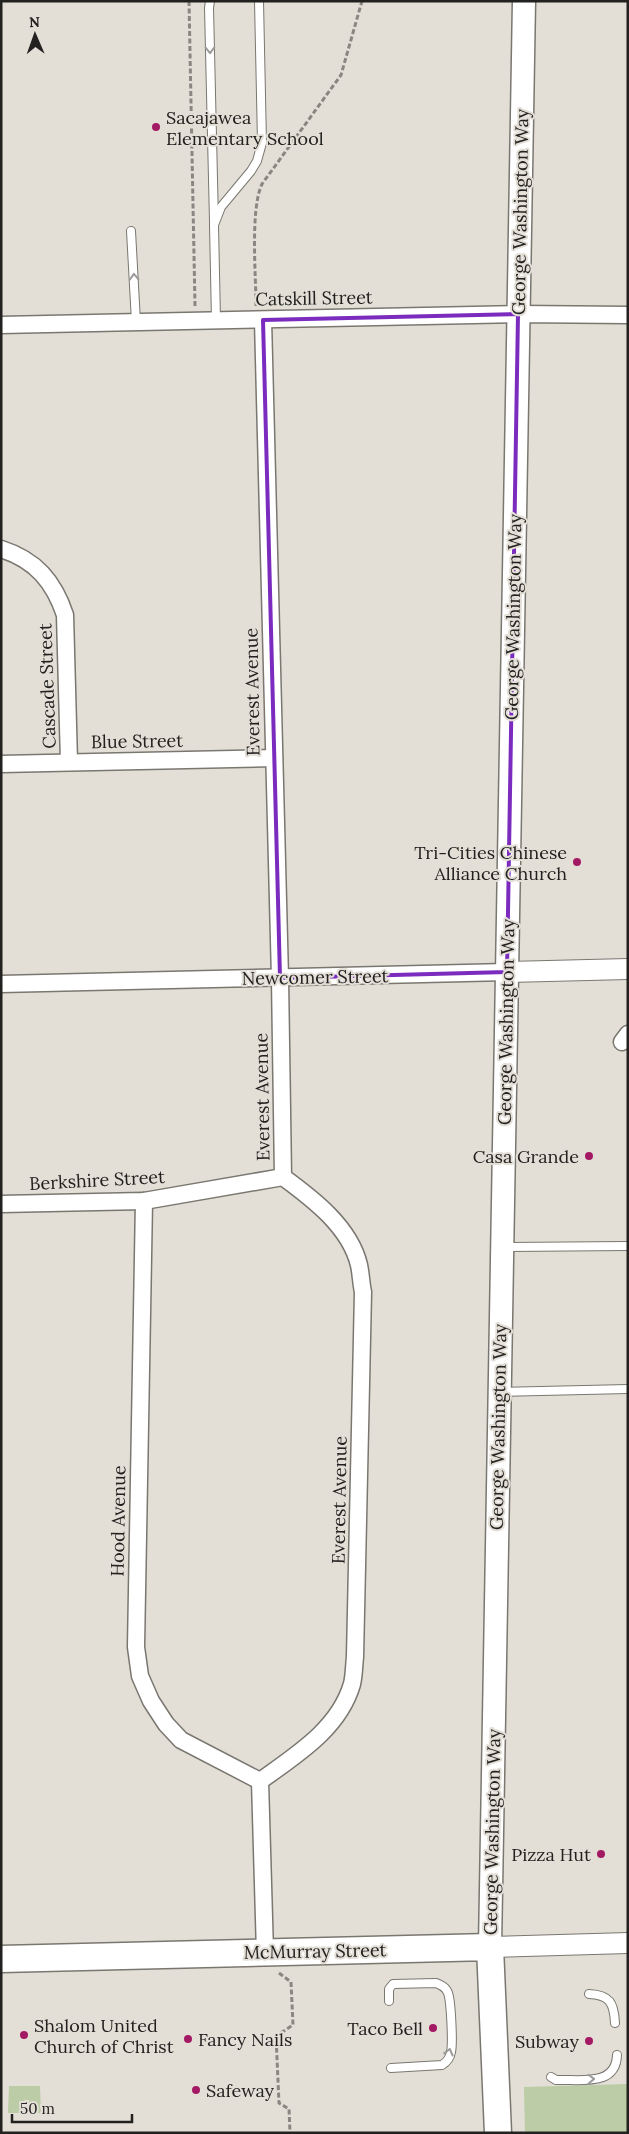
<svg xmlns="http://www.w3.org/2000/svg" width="629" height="2134" viewBox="0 0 629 2134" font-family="Lora,serif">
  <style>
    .green { fill: #bbcca6 }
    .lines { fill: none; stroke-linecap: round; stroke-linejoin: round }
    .service-casing { stroke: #7a7770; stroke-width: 10 }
    .minor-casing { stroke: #7a7770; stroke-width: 19 }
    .tertiary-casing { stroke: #7a7770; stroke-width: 22 }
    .secondary-casing { stroke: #7a7770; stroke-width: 25 }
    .primary-casing { stroke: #7a7770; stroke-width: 29 }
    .path { stroke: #8a8782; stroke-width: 3; stroke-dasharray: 5 2.5; stroke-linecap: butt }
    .service { stroke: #fff; stroke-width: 8 }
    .minor { stroke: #fff; stroke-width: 16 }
    .tertiary { stroke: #fff; stroke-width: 20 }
    .secondary { stroke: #fff; stroke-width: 22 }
    .primary { stroke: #fff; stroke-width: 26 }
    .oneway { stroke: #9c9b9a }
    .marked { fill: none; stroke: #7b2cbf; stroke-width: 4; stroke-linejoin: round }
    .poi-dot { fill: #a31963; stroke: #e3dfd7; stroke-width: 2 }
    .labels { text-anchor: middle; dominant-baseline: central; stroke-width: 4; stroke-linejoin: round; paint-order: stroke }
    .poi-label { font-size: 18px; fill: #23211f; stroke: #e3dfd7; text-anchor: end }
    .street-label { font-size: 18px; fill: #23211f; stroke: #e3dfd7 }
  </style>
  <rect width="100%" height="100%" fill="#e3dfd7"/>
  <g class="green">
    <path d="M628,2084V2133H525L524,2087Z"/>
    <path d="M9,2086H40L41,2113H8Z"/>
  </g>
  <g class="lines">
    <defs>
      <g id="service">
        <path d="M210,1L209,8L214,222"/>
        <path d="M131,231L136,322"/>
        <path d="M216,320L214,225L221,207L251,171L257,161L262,143L259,1"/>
        <path d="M504,1247L628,1246"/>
        <path d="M502,1392L628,1389"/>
        <path d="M589,1994C610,1995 614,2003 615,2023"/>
        <path d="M389,2001V1989L393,1984L436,1983C441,1985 446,1987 448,1993C451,2001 453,2043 451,2052C450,2058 447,2062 442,2065L391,2068"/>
        <path d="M551,2077L556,2080C580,2079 616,2087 617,2055"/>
      </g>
      <g id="minor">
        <path d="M263,320L280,978L283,1177C313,1199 350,1227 359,1265C361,1274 361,1283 363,1292L355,1657C354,1666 354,1676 352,1684C339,1729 296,1755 260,1781L265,1953"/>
        <path d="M1,325L518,314L628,315"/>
        <path d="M1,549C36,560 54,582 65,615L69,762"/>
        <path d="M1,764L274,758"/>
        <path d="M1,984L507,972"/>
        <path d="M622,1042L628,1034"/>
        <path d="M144,1201L136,1647L140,1676L151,1701L166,1724L181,1740L260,1781"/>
        <path d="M1,1204L144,1201L283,1177"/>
      </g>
      <g id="tertiary">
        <path d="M507,972L628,969"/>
        <path d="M490,1947L628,1943"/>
      </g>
      <path id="secondary" d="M490,1947L524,1"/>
      <path id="primary" d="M1,1959L490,1947L498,2133"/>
    </defs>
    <use href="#service" class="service-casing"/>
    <use href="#minor" class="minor-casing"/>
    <use href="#tertiary" class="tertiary-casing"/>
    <use href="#secondary" class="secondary-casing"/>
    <use href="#primary" class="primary-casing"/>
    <g class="path">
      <path d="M189,1L195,306"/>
      <path d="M256,306C256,275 250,210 262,184L341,75L362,1"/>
      <path d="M279,1973L291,1982L293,2025L276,2036L279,2103L289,2109L290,2133"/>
    </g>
    <use href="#service" class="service"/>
    <use href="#minor" class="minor"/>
    <use href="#tertiary" class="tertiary"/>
    <use href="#secondary" class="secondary"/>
    <use href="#primary" class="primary"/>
  </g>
  <defs><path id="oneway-chevron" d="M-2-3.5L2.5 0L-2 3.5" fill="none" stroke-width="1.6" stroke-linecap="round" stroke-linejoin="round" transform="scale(1.25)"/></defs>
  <g class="oneway">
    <use href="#oneway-chevron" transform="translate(210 50) rotate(89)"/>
    <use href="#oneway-chevron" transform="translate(134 277) rotate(-93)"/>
    <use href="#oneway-chevron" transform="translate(449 2052) rotate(-76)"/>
    <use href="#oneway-chevron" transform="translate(591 2079) rotate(-2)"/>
  </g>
  <path class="marked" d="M518,314L507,972L280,978L263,320Z"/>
  <g class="poi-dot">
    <circle cx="156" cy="127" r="5"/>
    <circle cx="577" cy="862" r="5"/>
    <circle cx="589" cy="1156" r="5"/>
    <circle cx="601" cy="1854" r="5"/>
    <circle cx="433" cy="2028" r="5"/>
    <circle cx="24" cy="2035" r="5"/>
    <circle cx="188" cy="2039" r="5"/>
    <circle cx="589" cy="2041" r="5"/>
    <circle cx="196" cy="2090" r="5"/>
  </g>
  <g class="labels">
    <g class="poi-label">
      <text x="166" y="117" text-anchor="start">Sacajawea<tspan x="166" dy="21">Elementary School</tspan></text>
      <text x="567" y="852">Tri-Cities Chinese<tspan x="567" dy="21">Alliance Church</tspan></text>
      <text x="579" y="1156">Casa Grande</text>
      <text x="591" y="1854">Pizza Hut</text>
      <text x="34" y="2025" text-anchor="start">Shalom United<tspan x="34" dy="21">Church of Christ</tspan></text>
      <text x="423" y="2028">Taco Bell</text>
      <text x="198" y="2039" text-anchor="start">Fancy Nails</text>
      <text x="579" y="2041">Subway</text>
      <text x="206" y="2090" text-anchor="start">Safeway</text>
    </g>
    <g class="street-label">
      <text transform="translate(520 212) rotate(-89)">George Washington Way</text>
      <text transform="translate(314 298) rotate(-1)">Catskill Street</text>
      <text transform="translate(513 617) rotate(-89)">George Washington Way</text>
      <text transform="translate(47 686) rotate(-92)">Cascade Street</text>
      <text transform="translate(252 692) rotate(-91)">Everest Avenue</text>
      <text transform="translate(137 741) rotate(-1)">Blue Street</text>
      <text transform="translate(315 977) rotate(-1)">Newcomer Street</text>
      <text transform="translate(506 1022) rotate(-89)">George Washington Way</text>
      <text transform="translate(262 1097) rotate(-91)">Everest Avenue</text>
      <text transform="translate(97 1180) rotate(-3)">Berkshire Street</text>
      <text transform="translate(498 1427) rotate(-89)">George Washington Way</text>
      <text transform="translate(339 1500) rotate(-89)">Everest Avenue</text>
      <text transform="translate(118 1521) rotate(-89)">Hood Avenue</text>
      <text transform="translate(492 1832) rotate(-89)">George Washington Way</text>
      <text transform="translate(315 1951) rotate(-1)">McMurray Street</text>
    </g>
  </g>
  <rect width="629" height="2134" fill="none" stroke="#23211f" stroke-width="5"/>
  <g transform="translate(35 35) rotate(358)" stroke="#e3dfd7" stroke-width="4" paint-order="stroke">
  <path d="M0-4L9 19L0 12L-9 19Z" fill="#23211f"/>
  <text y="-8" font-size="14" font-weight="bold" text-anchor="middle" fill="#23211f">N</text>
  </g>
  <path d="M12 2114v8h120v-8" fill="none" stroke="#23211f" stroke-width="2.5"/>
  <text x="20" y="2114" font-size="15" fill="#23211f" stroke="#e3dfd7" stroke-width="4" paint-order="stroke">50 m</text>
</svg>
